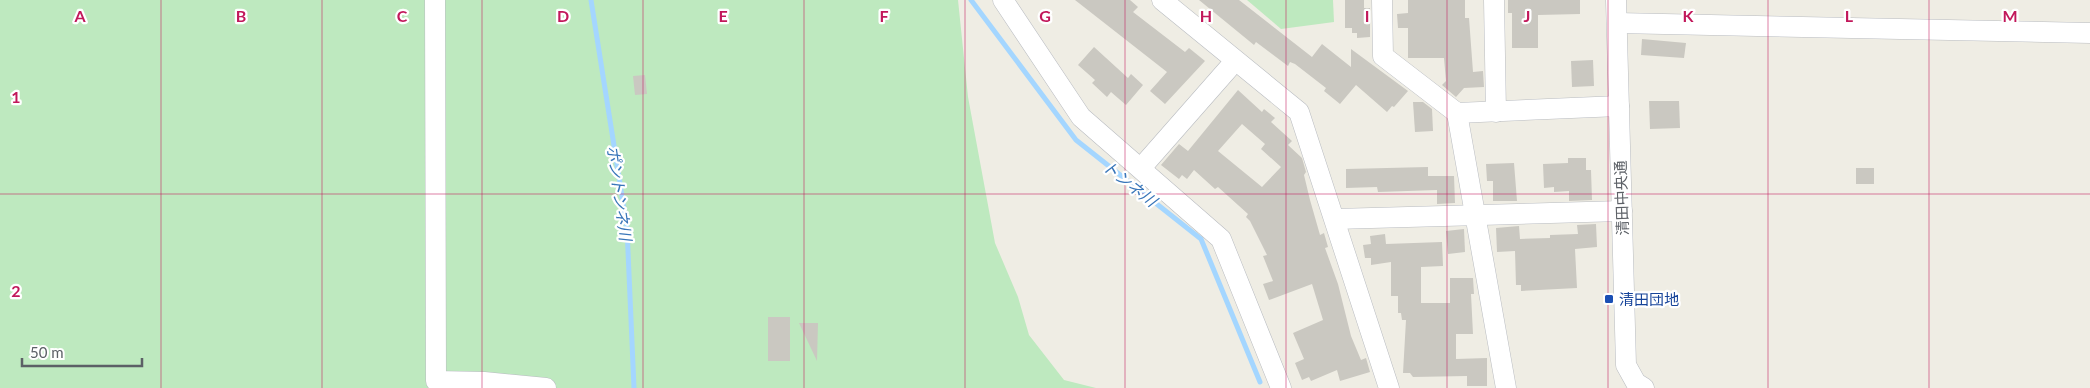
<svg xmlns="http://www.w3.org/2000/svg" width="2090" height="388" viewBox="0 0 2090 388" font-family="Lato,'Noto Sans JP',sans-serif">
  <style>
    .green { fill: #bee9bf }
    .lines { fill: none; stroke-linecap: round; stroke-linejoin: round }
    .stream { stroke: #a4d6ff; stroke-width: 5 }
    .building { fill: #cac8c1; fill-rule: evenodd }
    .minor-casing { stroke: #b9bcc1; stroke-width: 21 }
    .minor { stroke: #fff; stroke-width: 20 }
    .grid { fill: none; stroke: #c2185b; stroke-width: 1; stroke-opacity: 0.55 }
    .transit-dot { fill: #1a4fb4; stroke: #fff; stroke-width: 2 }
    .labels { text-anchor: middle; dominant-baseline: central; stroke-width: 4.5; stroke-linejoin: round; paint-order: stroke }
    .street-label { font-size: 15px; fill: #5c6066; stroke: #fff }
    .transit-label { font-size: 15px; fill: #164399; stroke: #fff; text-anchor: start }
    .water-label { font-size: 16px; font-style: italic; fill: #3976b9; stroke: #fff }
    .grid-label { font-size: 16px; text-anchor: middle; font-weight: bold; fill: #c2185b; stroke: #fff; stroke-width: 4.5; stroke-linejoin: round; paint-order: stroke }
  </style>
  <rect width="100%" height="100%" fill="#efede4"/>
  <g class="green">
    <path d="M0,0H958L968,97L995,243L1018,297L1029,335L1064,380L1096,388H0Z"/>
    <path d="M1247,0H1333L1334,22L1281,29Z"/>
  </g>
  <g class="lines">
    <g class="stream">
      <path d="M591,0L627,228L634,388"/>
      <path d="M971,0L1076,140L1201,239L1260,382"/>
    </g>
  </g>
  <g class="building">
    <path d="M1075,0H1130L1138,7L1133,12L1185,52L1189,48L1205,61L1165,104L1150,91L1167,72Z"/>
    <path d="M1199,0H1239L1312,57L1322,44L1351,67V49L1408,91L1394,107L1392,106L1387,112L1356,85L1340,104L1324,91L1326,88L1295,64L1290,62L1288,66L1256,42L1254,45Z"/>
    <path d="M1345,0H1364V8H1370V37L1357,38V33H1352V28H1345Z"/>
    <path d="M1408,0H1465V18H1469L1473,72L1483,71L1484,87L1464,88L1456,97L1442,85L1446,81L1444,58H1408V28H1398L1397,14L1408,13Z"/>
    <path d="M1508,0H1580V14L1538,15V48H1512V13H1508Z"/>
    <path d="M1642,39L1686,43L1684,58L1641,55Z"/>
    <path d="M1094,47L1128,78L1131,74L1143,85L1126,105L1111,92L1107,97L1092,83L1095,80L1078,65Z"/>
    <path d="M1593,60L1594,86L1572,87L1571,61Z"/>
    <path d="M645,75L647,94L635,95L633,76Z"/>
    <path d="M1238,90L1262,112L1264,109L1275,118L1271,122L1292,141L1288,145L1302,158L1306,172L1304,175L1310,200L1320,235L1324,233L1328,247L1325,248L1338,284L1351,336L1361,360L1366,358L1370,372L1340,381L1337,370L1311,381L1309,377L1302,380L1295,363L1304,359L1293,333L1323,320L1312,284L1269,300L1263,284L1273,281L1263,256L1267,255L1250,221L1246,217L1248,214L1218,187L1215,189L1194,170L1187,179L1182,175L1179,179L1161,165L1179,144L1188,151ZM1242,124L1265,144L1261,149L1281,167L1262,187L1218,151Z"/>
    <path d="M1649,101H1679L1680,128L1650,129Z"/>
    <path d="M1413,102H1423L1432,109L1433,131L1415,132Z"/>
    <path d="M1568,158H1586V170H1591L1592,200L1569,201V191L1554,192V187L1544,188L1543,164L1568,163Z"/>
    <path d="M1514,163L1517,201H1493V181H1487L1486,164Z"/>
    <path d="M1428,167V176H1454L1455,203L1437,204V190L1378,192L1377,187L1346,188V169Z"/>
    <rect x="1856" y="168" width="18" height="16"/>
    <path d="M1596,224L1597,247L1575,249L1577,288L1521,291V285H1516L1515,251L1497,252L1496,228L1519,226L1520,239L1550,238V235L1578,234L1577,225Z"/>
    <path d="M1464,229L1465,252L1448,254L1446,231Z"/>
    <path d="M1385,234L1386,244L1442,242L1443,266L1421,267V303H1450V278H1473L1474,294H1471L1473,334H1456V359L1487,358V386H1467V376L1413,377L1410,373H1403L1406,320H1402L1401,313H1398V296H1391V262L1371,265V258H1365L1363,245L1371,244L1370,236Z"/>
    <rect x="768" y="317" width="22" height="44"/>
    <path d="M799,323H818L817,361Z"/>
  </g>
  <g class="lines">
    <defs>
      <g id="minor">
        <path d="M435,0L436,381L484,382L546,388"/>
        <path d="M1003,0L1081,117L1221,239L1281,388"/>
        <path d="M1162,0L1299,112L1389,388"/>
        <path d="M1382,0L1383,56L1457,113L1619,106"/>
        <path d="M1494,0L1496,112"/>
        <path d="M1616,0L1626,365L1636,383L1644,388"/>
        <path d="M1617,23L2090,33"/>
        <path d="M1457,113L1506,388"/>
        <path d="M1141,168L1235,61"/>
        <path d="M1335,219L1622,211"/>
      </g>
    </defs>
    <use href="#minor" class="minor-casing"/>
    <use href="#minor" class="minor"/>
  </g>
  <path class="grid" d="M161,0V388M322,0V388M482,0V388M643,0V388M804,0V388M965,0V388M1125,0V388M1286,0V388M1447,0V388M1608,0V388M1768,0V388M1929,0V388M0,194H2090"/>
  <rect class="transit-dot" x="1604" y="294" width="10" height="10" rx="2.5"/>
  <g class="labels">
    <g class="street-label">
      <text transform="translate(1621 198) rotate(-92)">清田中央通</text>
    </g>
    <g class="transit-label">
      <text x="1619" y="299">清田団地</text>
    </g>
    <g class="water-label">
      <text transform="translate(1130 183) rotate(38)">トンネ川</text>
      <text transform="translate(620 193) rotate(82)">ポントンネ川</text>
    </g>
  </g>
  <g class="grid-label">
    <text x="80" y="22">A</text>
    <text x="241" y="22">B</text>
    <text x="402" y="22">C</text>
    <text x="563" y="22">D</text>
    <text x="723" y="22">E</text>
    <text x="884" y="22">F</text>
    <text x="1045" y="22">G</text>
    <text x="1206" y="22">H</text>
    <text x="1367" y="22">I</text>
    <text x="1527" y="22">J</text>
    <text x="1688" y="22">K</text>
    <text x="1849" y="22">L</text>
    <text x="2010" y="22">M</text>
    <text x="16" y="103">1</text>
    <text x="16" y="297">2</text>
  </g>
  <path d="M22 358v8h120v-8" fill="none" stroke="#5c6066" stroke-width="2.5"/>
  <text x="30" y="358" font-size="15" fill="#5c6066" stroke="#ffffff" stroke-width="4" paint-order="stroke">50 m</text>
</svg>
